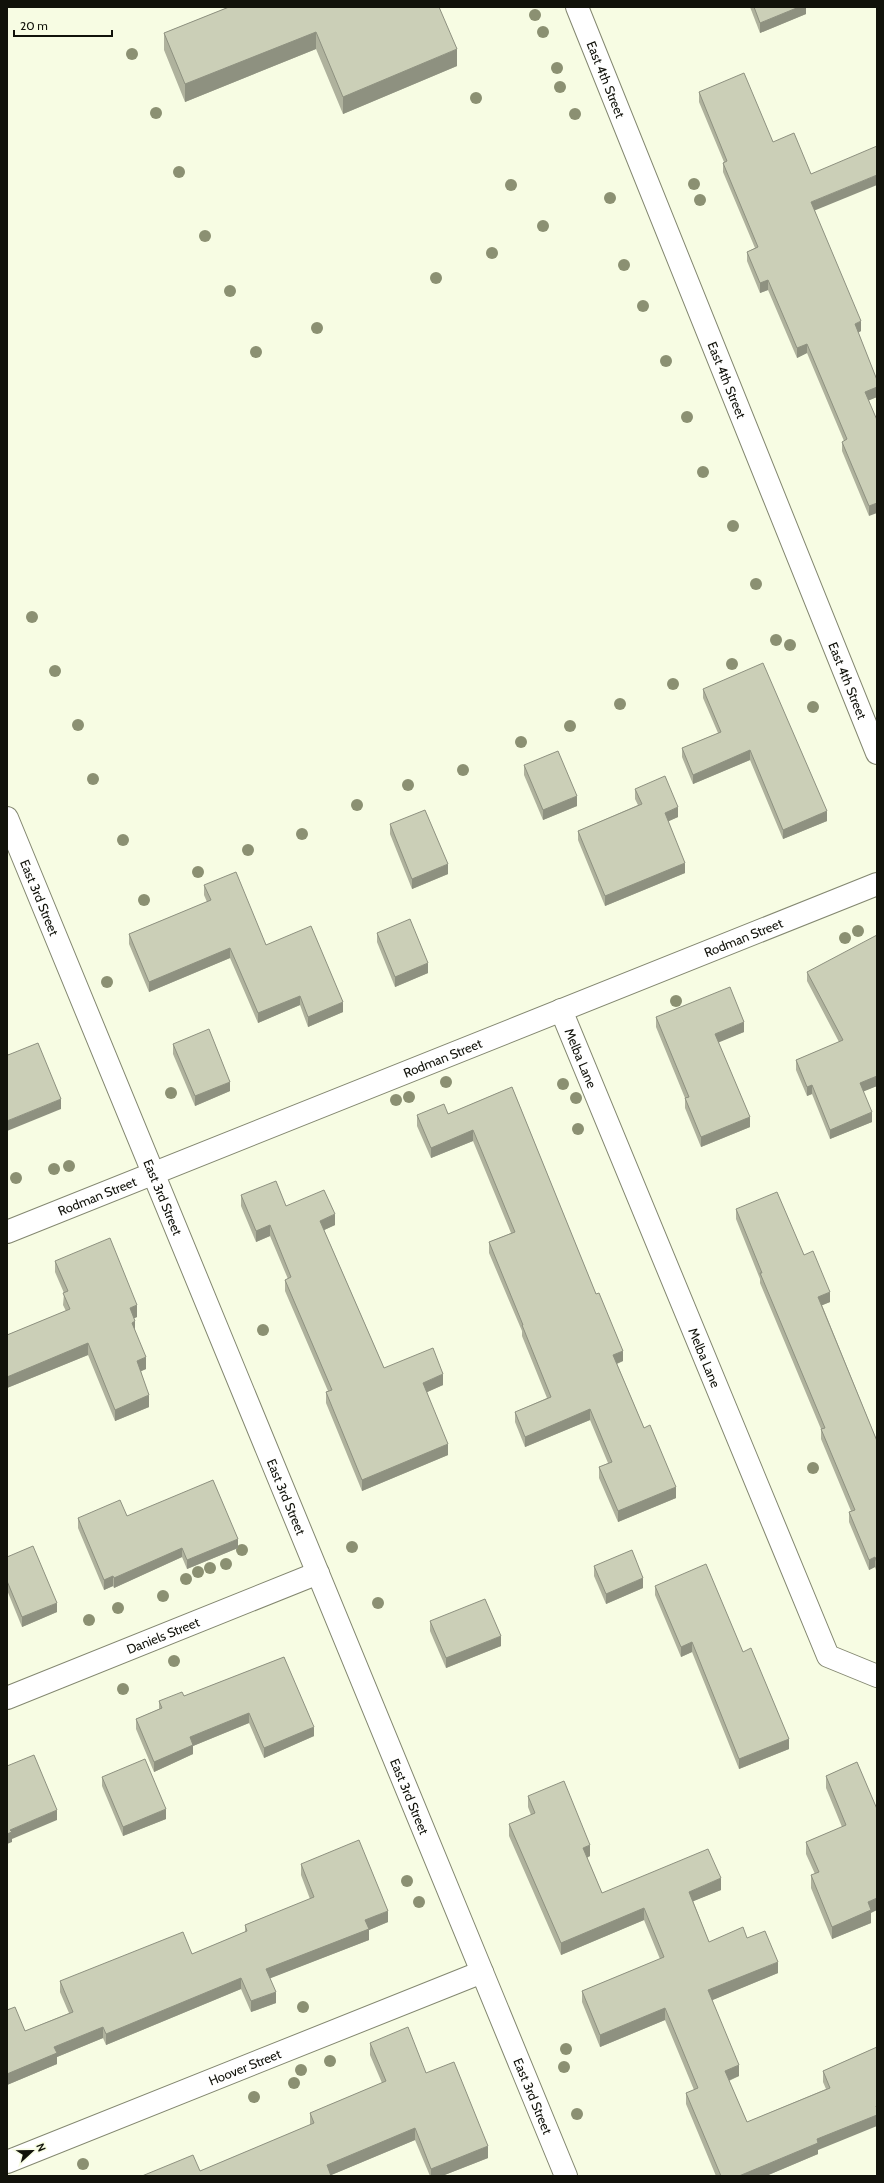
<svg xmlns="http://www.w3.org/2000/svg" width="884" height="2183" viewBox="0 0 884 2183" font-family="Cabin,sans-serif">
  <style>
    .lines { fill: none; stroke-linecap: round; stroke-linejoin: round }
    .street-casing { stroke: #838770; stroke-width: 24 }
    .secondary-casing { stroke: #838770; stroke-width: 24 }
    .street { stroke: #fff; stroke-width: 22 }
    .secondary { stroke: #fff; stroke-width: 22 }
    .tree { fill: #8b9072 }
    .wall { fill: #afb29d }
    .shaded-wall { fill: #8e9180 }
    .building { fill: #cbcfb7; stroke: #8e9180 }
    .labels { text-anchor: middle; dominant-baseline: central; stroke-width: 3.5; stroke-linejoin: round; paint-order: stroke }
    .street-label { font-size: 13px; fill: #11120a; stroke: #f7fce3 }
  </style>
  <rect width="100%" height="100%" fill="#f7fce3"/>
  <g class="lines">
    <defs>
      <g id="street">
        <path id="s1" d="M7,818L566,2176"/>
        <path id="s2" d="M561,1010L828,1656L877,1676"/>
        <path id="s3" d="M7,1232L877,884"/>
        <path id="s4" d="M7,1698L318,1573"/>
        <path id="s5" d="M7,2162L482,1972"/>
      </g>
      <g id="secondary">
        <path id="s6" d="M577,7L877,753"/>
      </g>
    </defs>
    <use href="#street" class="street-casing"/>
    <use href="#secondary" class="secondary-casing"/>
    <use href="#street" class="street"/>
    <use href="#secondary" class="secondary"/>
  </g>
  <g class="tree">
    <circle cx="535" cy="15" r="6"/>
    <circle cx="543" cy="32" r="6"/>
    <circle cx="132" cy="54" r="6"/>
    <circle cx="557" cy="68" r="6"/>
    <circle cx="560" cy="87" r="6"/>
    <circle cx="476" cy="98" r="6"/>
    <circle cx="156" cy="113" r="6"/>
    <circle cx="575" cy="114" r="6"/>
    <circle cx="179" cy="172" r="6"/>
    <circle cx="694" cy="184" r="6"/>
    <circle cx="511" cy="185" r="6"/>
    <circle cx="610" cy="198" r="6"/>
    <circle cx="700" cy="200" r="6"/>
    <circle cx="543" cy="226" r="6"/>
    <circle cx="205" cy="236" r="6"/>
    <circle cx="492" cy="253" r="6"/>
    <circle cx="624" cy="265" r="6"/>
    <circle cx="436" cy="278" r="6"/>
    <circle cx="230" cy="291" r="6"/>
    <circle cx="643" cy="306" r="6"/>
    <circle cx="317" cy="328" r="6"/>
    <circle cx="256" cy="352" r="6"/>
    <circle cx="666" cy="361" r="6"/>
    <circle cx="687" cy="417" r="6"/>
    <circle cx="703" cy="472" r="6"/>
    <circle cx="733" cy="526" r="6"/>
    <circle cx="756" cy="584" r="6"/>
    <circle cx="32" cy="617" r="6"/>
    <circle cx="776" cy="640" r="6"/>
    <circle cx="790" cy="645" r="6"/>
    <circle cx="732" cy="664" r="6"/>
    <circle cx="55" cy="671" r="6"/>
    <circle cx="673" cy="684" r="6"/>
    <circle cx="620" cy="704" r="6"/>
    <circle cx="813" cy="707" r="6"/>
    <circle cx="78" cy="725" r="6"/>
    <circle cx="570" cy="726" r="6"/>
    <circle cx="521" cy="742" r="6"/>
    <circle cx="463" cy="770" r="6"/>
    <circle cx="93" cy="779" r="6"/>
    <circle cx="408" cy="785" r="6"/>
    <circle cx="357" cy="805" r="6"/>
    <circle cx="302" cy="834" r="6"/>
    <circle cx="123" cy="840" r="6"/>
    <circle cx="248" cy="850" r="6"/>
    <circle cx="198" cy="872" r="6"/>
    <circle cx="144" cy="900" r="6"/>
    <circle cx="858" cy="931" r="6"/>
    <circle cx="845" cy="938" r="6"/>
    <circle cx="107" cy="982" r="6"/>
    <circle cx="676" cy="1001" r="6"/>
    <circle cx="446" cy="1082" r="6"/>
    <circle cx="563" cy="1084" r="6"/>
    <circle cx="171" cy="1093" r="6"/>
    <circle cx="409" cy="1097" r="6"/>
    <circle cx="576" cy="1098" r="6"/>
    <circle cx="396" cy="1100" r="6"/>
    <circle cx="578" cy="1129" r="6"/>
    <circle cx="69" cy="1166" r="6"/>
    <circle cx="54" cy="1169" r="6"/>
    <circle cx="16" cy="1178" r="6"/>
    <circle cx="263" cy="1330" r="6"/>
    <circle cx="813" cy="1468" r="6"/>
    <circle cx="352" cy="1547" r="6"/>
    <circle cx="242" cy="1550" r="6"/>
    <circle cx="226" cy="1564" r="6"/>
    <circle cx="210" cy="1568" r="6"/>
    <circle cx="198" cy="1572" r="6"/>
    <circle cx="186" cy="1579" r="6"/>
    <circle cx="163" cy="1596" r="6"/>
    <circle cx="378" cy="1603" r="6"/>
    <circle cx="118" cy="1608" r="6"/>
    <circle cx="89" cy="1620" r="6"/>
    <circle cx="174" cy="1661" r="6"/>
    <circle cx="123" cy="1689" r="6"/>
    <circle cx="407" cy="1881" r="6"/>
    <circle cx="419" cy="1902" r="6"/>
    <circle cx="303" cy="2007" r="6"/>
    <circle cx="566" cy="2049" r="6"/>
    <circle cx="330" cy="2061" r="6"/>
    <circle cx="564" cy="2067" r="6"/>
    <circle cx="301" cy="2070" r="6"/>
    <circle cx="294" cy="2083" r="6"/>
    <circle cx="254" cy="2097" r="6"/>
    <circle cx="577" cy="2114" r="6"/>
    <circle cx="83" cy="2164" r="6"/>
  </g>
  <g class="wall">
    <path d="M229,7L457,66L343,114L316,49L185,102L164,50V33Z"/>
    <path d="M750,7H806V14L760,33Z"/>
    <path d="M699,92L773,142L815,211L861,331L858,333L877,380V397L869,400V516L842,451V442L844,441L807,353L797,358L768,290L760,293L747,261V252L755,248L723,172V163L724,162L699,102Z"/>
    <path d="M703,689L827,821L783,839L750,760L693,784L682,757V748L718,733L703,698Z"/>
    <path d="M524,765L577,806L543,820L524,775Z"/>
    <path d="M635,789L678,817L668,821L685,873L605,906L578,840V831L638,805L635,799Z"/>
    <path d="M390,824L448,874L412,889L390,834Z"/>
    <path d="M204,885L266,945L343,1012L308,1027L300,1005L258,1023L230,958L149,992L129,944V934L207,902L204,895Z"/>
    <path d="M377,933L428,973L395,987L377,942Z"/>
    <path d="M807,972L877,1086L863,1091L872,1122L830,1139L812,1094L807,1096L796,1070V1060L839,1042L807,981Z"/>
    <path d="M656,1017L744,1032L718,1042L750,1127L701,1147L685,1108V1098L656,1027Z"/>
    <path d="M173,1044L230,1091L195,1106L173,1054Z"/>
    <path d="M512,1087L623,1361L617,1364L644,1428L676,1498L618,1522L599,1478V1467L608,1463L590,1420L525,1447L515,1422V1412L547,1398L522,1336V1331L489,1253V1242L511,1233L473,1141L431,1158L417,1126V1115L448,1114Z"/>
    <path d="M241,1195L286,1206L335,1225L324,1230L384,1368L443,1385L427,1392L448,1455L362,1491L326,1403V1392L328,1391L285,1291V1280L288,1279L270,1236L256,1242L241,1206Z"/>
    <path d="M736,1209L804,1255L830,1302L822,1305L877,1441V1573L875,1567L869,1570L849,1522V1512L851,1511L821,1439V1429L760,1283V1279L736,1219Z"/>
    <path d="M55,1261L137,1317L134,1318L135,1331L146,1369L141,1371L149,1407L115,1421L88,1355L7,1388V1335L66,1311L63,1305L64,1293L55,1272Z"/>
    <path d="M127,1516L238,1548L187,1569L182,1557L114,1588L113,1586L104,1590L78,1528V1518Z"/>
    <path d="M7,1557L57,1612L22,1627L7,1590Z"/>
    <path d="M594,1566L643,1588L606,1604L594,1576Z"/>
    <path d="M655,1586L743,1652L789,1749L739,1769L692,1652L681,1657L655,1595Z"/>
    <path d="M430,1621L501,1646L446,1668L430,1631Z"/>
    <path d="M284,1657L314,1736L264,1758L249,1723L193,1746V1754L154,1772L136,1729V1719L159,1709V1701L184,1696Z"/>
    <path d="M857,1762L871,1913V1923L832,1939L811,1888V1875L815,1874L806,1854V1842L842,1827L826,1788V1776Z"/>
    <path d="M102,1777L166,1819L123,1836L102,1786Z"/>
    <path d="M528,1796L590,1856L587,1858L602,1893L721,1890L693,1901L709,1942L747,1938L778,1973L712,2000L739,2076L729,2081L747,2122L826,2089L823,2082V2071L877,2047L818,2150V2154L766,2176H716L686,2104V2093L694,2090L665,2020L600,2047L582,2002V1991L660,1959L644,1920L561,1955L509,1836V1824L531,1815L528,1807Z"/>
    <path d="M301,1864L388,1922L369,1930V1940L270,1978L276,2003L251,2012L241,1989L106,2045L103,2038L57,2057V2064L7,2085V2010L25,2031L69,2013L60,1992V1981L192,1954L245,1932V1925L310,1899L301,1875Z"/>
    <path d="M370,2043L426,2073L488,2158L442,2176H430L415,2140L331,2175L200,2171L310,2125V2113L382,2083L370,2055Z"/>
  </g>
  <g class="shaded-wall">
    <path d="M799,7H806V14L760,33V23Z"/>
    <path d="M316,32V49L185,102V84Z"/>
    <path d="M457,49V66L343,114V97Z"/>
    <path d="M877,175V185L811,212V202Z"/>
    <path d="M768,280V290L760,293V283Z"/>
    <path d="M861,321V331L855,334V324Z"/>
    <path d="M807,344V353L797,358V348Z"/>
    <path d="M877,387V397L865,402V392Z"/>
    <path d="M877,503V513L869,516V506Z"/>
    <path d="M750,750V760L693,784V775Z"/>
    <path d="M577,796V806L543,820V810Z"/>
    <path d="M678,807V817L665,823V813Z"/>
    <path d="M827,811V821L783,839V830Z"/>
    <path d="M685,863V873L605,906V896Z"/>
    <path d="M448,864V874L412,889V879Z"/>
    <path d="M230,948V958L149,992V982Z"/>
    <path d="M428,963V973L395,987V977Z"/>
    <path d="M300,996V1005L258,1023V1013Z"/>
    <path d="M343,1002V1012L308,1027V1017Z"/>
    <path d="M744,1022V1032L715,1044V1034Z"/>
    <path d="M877,1076V1086L860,1093V1083Z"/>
    <path d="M230,1082V1091L195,1106V1096Z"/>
    <path d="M812,1085V1094L807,1096V1087Z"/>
    <path d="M61,1099V1109L7,1131V1121Z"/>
    <path d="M872,1112V1122L830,1139V1130Z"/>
    <path d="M750,1117V1127L701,1147V1137Z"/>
    <path d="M473,1130V1141L431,1158V1148Z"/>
    <path d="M335,1214V1225L320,1232V1221Z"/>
    <path d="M270,1225V1236L256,1242V1231Z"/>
    <path d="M830,1292V1302L818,1307V1297Z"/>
    <path d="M137,1305V1317L130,1320V1308Z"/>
    <path d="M135,1321V1333L132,1323Z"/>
    <path d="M88,1343V1355L7,1388V1377Z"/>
    <path d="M623,1351V1361L613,1365V1355Z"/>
    <path d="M146,1357V1369L137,1373V1361Z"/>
    <path d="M443,1374V1385L423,1394V1383Z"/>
    <path d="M149,1395V1407L115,1421V1410Z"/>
    <path d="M590,1409V1420L525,1447V1437Z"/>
    <path d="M448,1444V1455L362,1491V1480Z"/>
    <path d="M676,1487V1498L618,1522V1511Z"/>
    <path d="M238,1539V1548L187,1569V1560Z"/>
    <path d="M182,1548V1557L114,1588V1578Z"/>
    <path d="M875,1557V1567L869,1570V1560Z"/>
    <path d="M113,1576V1586L104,1590V1580Z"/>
    <path d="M643,1578V1588L606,1604V1594Z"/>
    <path d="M57,1603V1612L22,1627V1617Z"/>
    <path d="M501,1636V1646L446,1668V1658Z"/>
    <path d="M692,1642V1652L681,1657V1647Z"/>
    <path d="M249,1713V1723L193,1746V1754L154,1772V1762L190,1737Z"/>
    <path d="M314,1727V1736L264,1758V1748Z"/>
    <path d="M789,1739V1749L739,1769V1759Z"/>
    <path d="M166,1809V1819L123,1836V1827Z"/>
    <path d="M57,1810V1820L12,1839V1842L7,1844V1834L10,1830Z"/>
    <path d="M590,1845V1856L583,1859V1848Z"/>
    <path d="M721,1878V1890L689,1903V1892Z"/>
    <path d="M877,1898V1910L871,1913V1923L832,1939V1927L868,1902Z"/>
    <path d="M644,1908V1920L561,1955V1943Z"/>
    <path d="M388,1911V1922L369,1930V1940L266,1980V1969L365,1920Z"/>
    <path d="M778,1962V1973L708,2002V1990Z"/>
    <path d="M241,1978V1989L106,2045V2034Z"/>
    <path d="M276,1992V2003L251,2012V2001Z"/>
    <path d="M665,2008V2020L600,2047V2035Z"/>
    <path d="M103,2027V2038L57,2057V2064L7,2085V2074L54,2047Z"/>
    <path d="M739,2065V2076L725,2082V2071Z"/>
    <path d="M877,2105V2126L818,2150V2154L766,2176H739L817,2139Z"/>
    <path d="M415,2128V2140L329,2176L327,2165Z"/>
    <path d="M488,2146V2158L442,2176H431V2169Z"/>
  </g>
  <g class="building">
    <path d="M229,7H439L457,49L343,97L316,32L185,84L164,33Z"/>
    <path d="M754,7H799L760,23Z"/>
    <path d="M744,73L773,142L794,133L811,174L877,146V175L811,202L861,321L855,324L877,380V387L865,392L877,420V503L869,506L842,442L847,439L807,344L797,348L768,280L760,283L747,252L758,247L723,163L727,161L699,92Z"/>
    <path d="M763,663L827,811L783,830L750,750L693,775L682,748L721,732L703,689Z"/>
    <path d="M558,751L577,796L543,810L524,765Z"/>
    <path d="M665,776L678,807L665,813L685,863L605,896L578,831L642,804L635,789Z"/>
    <path d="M425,810L448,864L412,879L390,824Z"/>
    <path d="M236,872L266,945L311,926L343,1002L308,1017L300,996L258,1013L230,948L149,982L129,934L211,900L204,885Z"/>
    <path d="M410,919L428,963L395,977L377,933Z"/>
    <path d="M877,935V1076L860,1083L872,1112L830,1130L812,1085L807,1087L796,1060L843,1040L807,972Z"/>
    <path d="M730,987L744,1022L715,1034L750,1117L701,1137L685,1098L689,1097L656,1017Z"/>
    <path d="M209,1029L230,1082L195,1096L173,1044Z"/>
    <path d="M38,1043L61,1099L7,1121V1052L8,1055Z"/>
    <path d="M512,1087L596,1294L599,1293L623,1351L613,1355L644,1428L650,1425L676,1487L618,1511L599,1467L612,1462L590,1409L525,1437L515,1412L551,1397L522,1325H523L489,1242L515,1232L473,1130L431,1148L417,1115L444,1104L448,1114Z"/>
    <path d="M276,1181L286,1206L324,1190L335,1214L320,1221L384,1368L433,1348L443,1374L423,1383L448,1444L362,1480L326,1392L332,1390L285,1280L291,1277L270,1225L256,1231L241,1195Z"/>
    <path d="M777,1192L804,1255L813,1251L830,1292L818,1297L877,1441V1563L875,1557L869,1560L849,1512L855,1510L821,1429L825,1428L760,1273H762L736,1209Z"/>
    <path d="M110,1238L137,1305L130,1308L135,1321L132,1323L146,1357L137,1361L149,1395L115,1410L88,1343L7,1377V1335L70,1309L63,1293L68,1291L55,1261Z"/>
    <path d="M213,1480L238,1539L187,1560L182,1548L114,1578L113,1576L104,1580L78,1518L120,1500L127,1516Z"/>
    <path d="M33,1546L57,1603L22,1617L7,1581V1557Z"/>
    <path d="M632,1550L643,1578L606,1594L594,1566Z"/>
    <path d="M706,1564L743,1652L751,1648L789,1739L739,1759L692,1642L681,1647L655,1586Z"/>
    <path d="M485,1599L501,1636L446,1658L430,1621Z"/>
    <path d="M284,1657L314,1727L264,1748L249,1713L190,1737L193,1745L154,1762L136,1719L162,1708L159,1701L182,1692L184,1696Z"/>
    <path d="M34,1755L57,1810L10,1830L12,1832L7,1834V1766Z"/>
    <path d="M145,1759L166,1809L123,1827L102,1777Z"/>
    <path d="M857,1762L877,1809V1898L868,1902L871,1910L832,1927L811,1875L819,1872L806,1842L846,1825L826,1776Z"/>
    <path d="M564,1781L590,1845L583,1848L602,1893L708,1849L721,1878L689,1892L709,1942L743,1927L747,1938L765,1931L778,1962L708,1990L739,2065L725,2071L747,2122L830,2088L823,2071L877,2047V2105L876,2106L877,2109V2115L817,2139L818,2143L739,2176H721L686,2093L698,2088L665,2008L600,2035L582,1991L664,1957L644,1908L561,1943L509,1824L535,1813L528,1796Z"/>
    <path d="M359,1840L388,1911L365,1920L369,1929L266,1969L276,1992L251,2001L241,1978L106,2034L103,2027L54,2047L57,2053L7,2074V2010L15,2007L25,2031L73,2012L60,1981L183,1932L192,1954L247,1931L245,1925L314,1897L301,1864Z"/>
    <path d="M408,2027L426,2073L454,2062L488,2146L431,2169L415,2128L327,2165L331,2176H142L193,2155L200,2171L314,2123L310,2113L386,2081L370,2043Z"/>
  </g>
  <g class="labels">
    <g class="street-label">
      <text stroke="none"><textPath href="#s6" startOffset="78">East 4th Street</textPath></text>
      <text stroke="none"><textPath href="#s6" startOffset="402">East 4th Street</textPath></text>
      <text stroke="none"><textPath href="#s6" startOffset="726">East 4th Street</textPath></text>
      <text stroke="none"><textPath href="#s1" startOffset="86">East 3rd Street</textPath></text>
      <text stroke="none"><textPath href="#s3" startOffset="793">Rodman Street</textPath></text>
      <text stroke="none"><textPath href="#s3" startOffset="469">Rodman Street</textPath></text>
      <text stroke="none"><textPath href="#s2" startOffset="52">Melba Lane</textPath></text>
      <text stroke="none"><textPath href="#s3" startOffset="97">Rodman Street</textPath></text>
      <text stroke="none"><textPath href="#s1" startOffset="410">East 3rd Street</textPath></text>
      <text stroke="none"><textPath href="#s2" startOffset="376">Melba Lane</textPath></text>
      <text stroke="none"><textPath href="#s1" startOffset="734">East 3rd Street</textPath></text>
      <text stroke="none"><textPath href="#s4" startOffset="168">Daniels Street</textPath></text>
      <text stroke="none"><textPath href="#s1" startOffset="1058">East 3rd Street</textPath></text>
      <text stroke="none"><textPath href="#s5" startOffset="256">Hoover Street</textPath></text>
      <text stroke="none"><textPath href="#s1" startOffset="1382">East 3rd Street</textPath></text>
    </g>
  </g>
  <rect width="884" height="2183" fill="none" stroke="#11120a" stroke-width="16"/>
  <g transform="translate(32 2151) rotate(68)" stroke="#f7fce3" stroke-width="3" paint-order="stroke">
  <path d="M0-3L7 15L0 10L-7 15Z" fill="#11120a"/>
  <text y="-6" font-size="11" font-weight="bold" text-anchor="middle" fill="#11120a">N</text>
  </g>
  <path d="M14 30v6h98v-6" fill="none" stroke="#11120a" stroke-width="2"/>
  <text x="20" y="30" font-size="12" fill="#11120a" stroke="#f7fce3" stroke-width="3" paint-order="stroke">20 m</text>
</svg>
